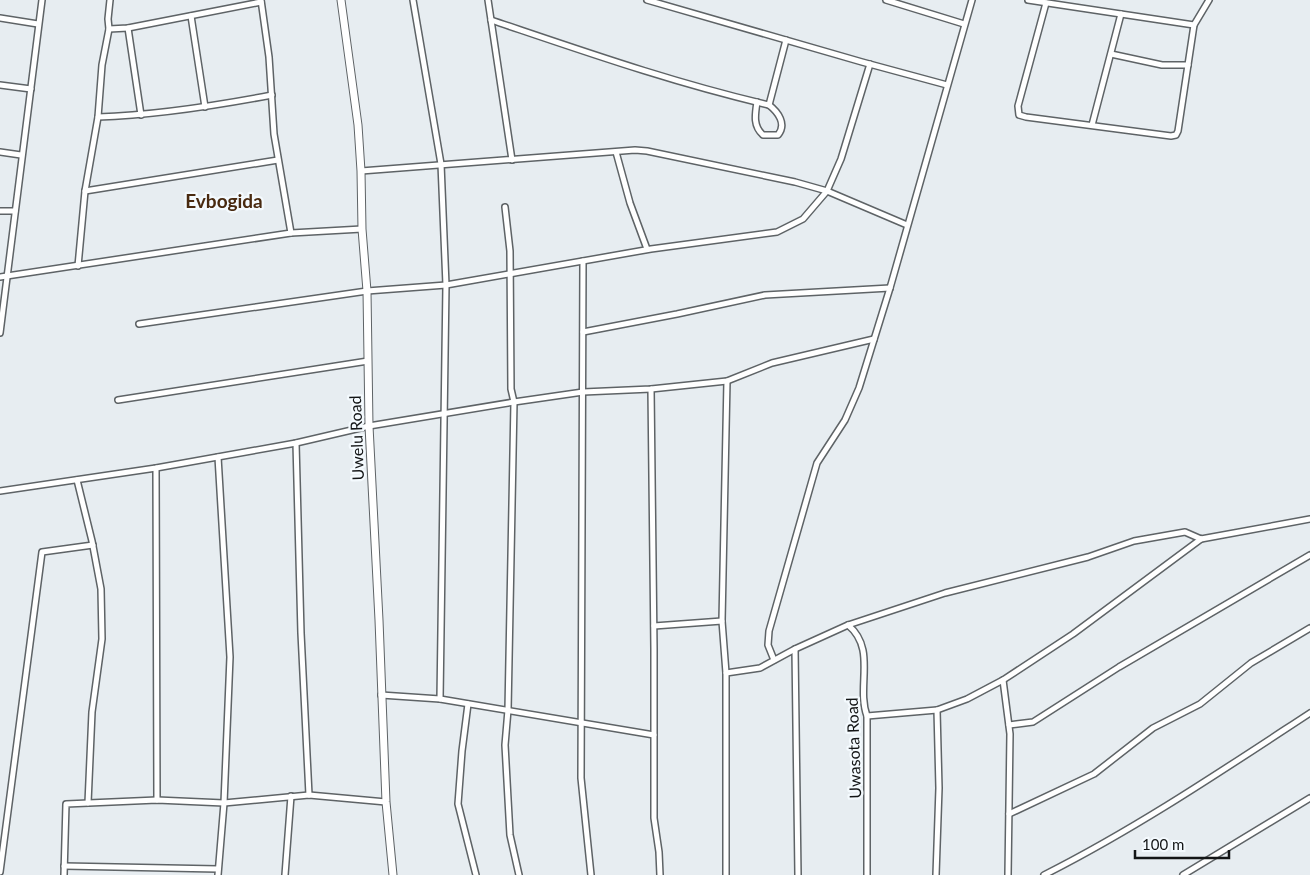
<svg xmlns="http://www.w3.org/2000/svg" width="1310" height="875" viewBox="0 0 1310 875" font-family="Lato,sans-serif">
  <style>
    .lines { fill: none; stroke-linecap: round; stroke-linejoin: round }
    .street-casing { stroke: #5e6366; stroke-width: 8 }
    .secondary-casing { stroke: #5e6366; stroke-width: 9 }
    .street { stroke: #fff; stroke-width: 5 }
    .secondary { stroke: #fff; stroke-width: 7 }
    .labels { text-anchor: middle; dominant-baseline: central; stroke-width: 4.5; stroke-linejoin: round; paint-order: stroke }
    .street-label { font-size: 16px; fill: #131516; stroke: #f4fafe }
    .quarter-label { font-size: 19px; font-weight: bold; fill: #492a10; stroke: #f4fafe }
  </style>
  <rect width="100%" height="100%" fill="#e7edf1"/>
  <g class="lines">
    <defs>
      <g id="street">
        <path d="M261,0L269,57L274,134L291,233"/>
        <path d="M413,0L441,164L446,285L440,699"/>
        <path d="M488,0L512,160"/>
        <path d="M647,0L862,62L947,85"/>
        <path d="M886,0L964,24"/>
        <path d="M1028,0L1194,25"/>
        <path d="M1046,3L1018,106L1019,115L1026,117L1171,136L1176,135L1178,131L1194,25L1209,0"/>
        <path d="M191,16L205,107"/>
        <path d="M0,18L38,24"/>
        <path d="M491,20C583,51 674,83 769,105L786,40"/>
        <path d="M128,28L141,115"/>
        <path d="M109,29L128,28L261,2"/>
        <path d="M1111,54L1162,65H1188"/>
        <path d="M0,85L31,89"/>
        <path d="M757,102C755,115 753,126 763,135H778C787,124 778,112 769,105"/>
        <path d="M98,117C157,115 214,106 272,95"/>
        <path d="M1092,125L1121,14"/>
        <path d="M0,152L21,155"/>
        <path d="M616,152L630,203L647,249"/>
        <path d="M361,171L635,150L647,151L795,182L827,191L907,225"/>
        <path d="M85,191L278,160"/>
        <path d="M505,207L510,251L511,389L514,402L508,710L505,745L510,835L519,875"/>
        <path d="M0,211H15"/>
        <path d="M583,261L581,778L591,875"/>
        <path d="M78,266L85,191L98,117L102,65L109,29L108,19L110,0"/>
        <path d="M0,277L291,233L362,229"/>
        <path d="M139,324L367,291L446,285L651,249L777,232L803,219L827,191L841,159L870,64"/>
        <path d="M583,332L677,314L765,295L890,288"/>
        <path d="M0,333L42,0"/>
        <path d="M651,389L654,649V818L659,852L660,875"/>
        <path d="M118,400L368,361"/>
        <path d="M296,443L301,633L309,795"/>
        <path d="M156,468L157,800"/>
        <path d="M77,480L92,541L101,589L102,639L92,712L88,803"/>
        <path d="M0,491L156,468L296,443L369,426L514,402L583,392L651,389L727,381L772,363L874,339"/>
        <path d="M848,625C877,649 856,686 867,716V875"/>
        <path d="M654,626L722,621"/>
        <path d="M795,649L798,875"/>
        <path d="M774,660L768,645L769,631L817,463L845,420L859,388L890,288L972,0"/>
        <path d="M726,673L760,668L795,649L848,625L945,593L1088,557L1134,541L1185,532L1201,539L1310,519"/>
        <path d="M1003,680L1010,734L1008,875"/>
        <path d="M381,695L440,699L654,735"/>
        <path d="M468,704L462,751L458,804L476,875"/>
        <path d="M867,716L937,710L967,699L1003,680L1073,634L1201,539"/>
        <path d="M1009,725L1033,722L1119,667L1310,555"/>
        <path d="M1009,814L1094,774L1153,728L1200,704L1251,663L1310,628"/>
        <path d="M64,866L218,869"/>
        <path d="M0,872L42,552L93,545"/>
        <path d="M64,875L66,804L157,800L224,803L309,795L386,802"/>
        <path d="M218,875L224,803L230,657L218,457"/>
        <path d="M285,875L291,796"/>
        <path d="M726,875V673L722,621L727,381"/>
        <path d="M936,875L939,788L937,710"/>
        <path d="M1044,875C1137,828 1223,770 1310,713"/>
        <path d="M1183,875L1310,798"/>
      </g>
      <path id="secondary" d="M341,0L358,125L361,171L362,229L367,291L369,426L379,620L386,802L393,875"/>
    </defs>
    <use href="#street" class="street-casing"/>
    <use href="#secondary" class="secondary-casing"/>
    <use href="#street" class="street"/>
    <use href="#secondary" class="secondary"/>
  </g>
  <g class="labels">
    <g class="street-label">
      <text transform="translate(356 438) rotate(-92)">Uwelu Road</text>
      <text transform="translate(853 748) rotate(-92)">Uwasota Road</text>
    </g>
    <g class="quarter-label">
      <text x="224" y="200">Evbogida</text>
    </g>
  </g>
  <path d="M1135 850v8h94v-8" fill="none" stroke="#131516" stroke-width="2.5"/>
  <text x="1142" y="850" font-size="15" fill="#131516" stroke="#f4fafe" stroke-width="4" paint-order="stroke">100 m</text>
</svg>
